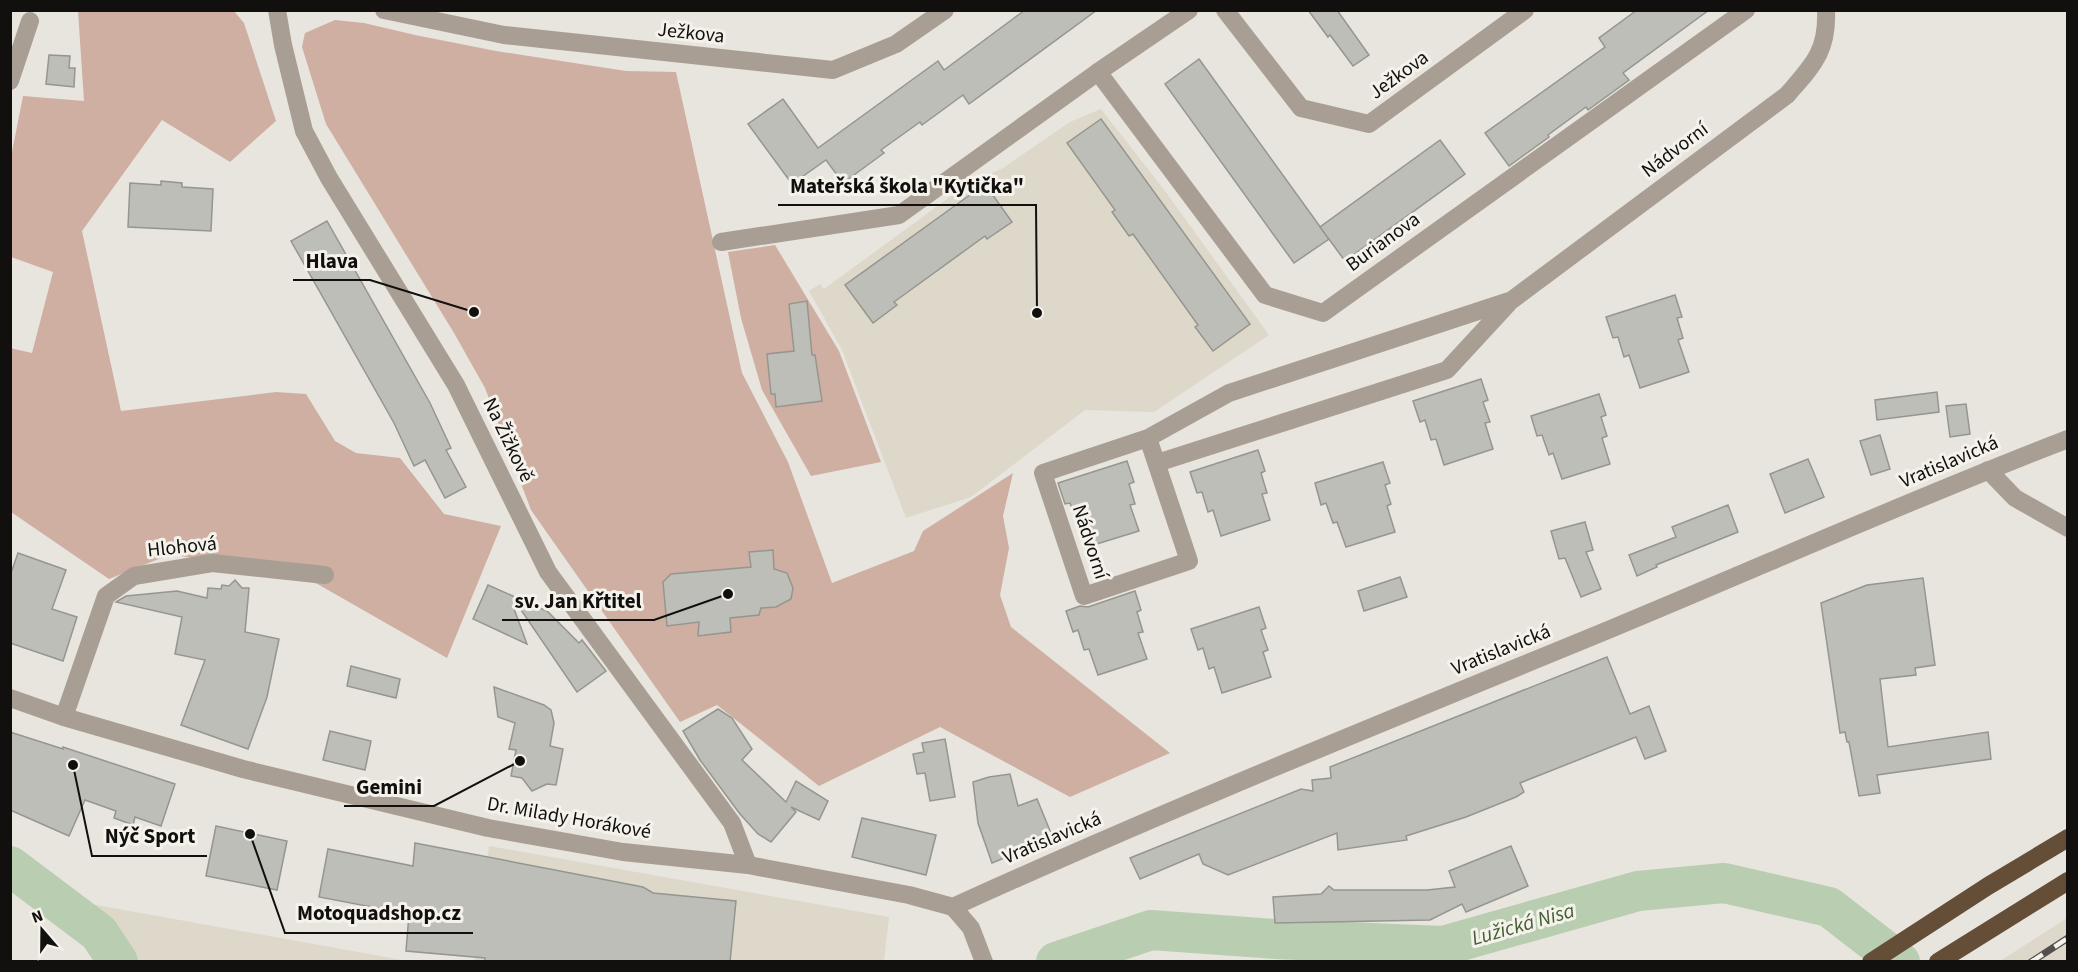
<svg xmlns="http://www.w3.org/2000/svg" width="2078" height="972" viewBox="0 0 2078 972" font-family="'Source Sans 3',sans-serif">
  <style>
    .built { fill: #ddd8ca }
    .green { fill: #cfafa2; fill-rule: evenodd }
    .lines { fill: none; stroke-linecap: round; stroke-linejoin: round }
    .stream { stroke: #b9ceb0; stroke-width: 7 }
    .river { stroke: #b9ceb0; stroke-width: 40 }
    .building { fill: #bdbeb7; stroke: #95968f; stroke-width: 1.5 }
    .minor { stroke: #a99e93; stroke-width: 18 }
    .highway { stroke: #654e37; stroke-width: 18 }
    .rail-casing { stroke: #53514e; stroke-width: 7 }
    .rail { stroke: #f5f2eb; stroke-width: 4.5; stroke-dasharray: 14; stroke-linecap: butt }
    .labels { text-anchor: middle; dominant-baseline: central; stroke-width: 6; stroke-linejoin: round; paint-order: stroke }
    .street-label { font-size: 20px; fill: #11100e; stroke: #f5f2eb }
    .water-label { font-size: 21px; font-style: italic; fill: #436034; stroke: #f5f2eb }
    .leader { fill: none; stroke: #11100e; stroke-width: 2 }
    .callout-dot { fill: #11100e; stroke: #f5f2eb; stroke-width: 2 }
    .callout-label { font-size: 21px; text-anchor: middle; font-weight: bold; fill: #11100e; stroke: #f5f2eb; stroke-width: 6; stroke-linejoin: round; paint-order: stroke }
  </style>
  <rect width="100%" height="100%" fill="#e7e5de"/>
  <g class="built">
    <path d="M1101,109L1165,191L1269,335L1154,412L1085,410L971,497L906,518L842,350L809,291L820,284L824,289L969,183L1003,168L1070,122Z"/>
    <path d="M489,846L889,917L884,961L474,962Z"/>
    <path d="M74,901L408,961H136L119,933Z"/>
    <path d="M2067,918V961H2000Z"/>
  </g>
  <g class="green">
    <path d="M78,11H234L244,23L276,121L230,162L162,120L82,231L121,411L276,392L306,394L335,441L356,453L400,458L444,514L501,526L447,658L314,582L171,554L109,579L11,512L10,348L32,353L53,272L11,257V157L23,96L84,101Z"/>
    <path d="M335,20L364,23L415,35L496,51L626,71L676,72L742,373L788,462L832,583L914,551L923,531L1013,473L1003,516L1009,548L1000,595L1011,627L1170,753L1070,797L940,727L819,786L717,705L680,722L531,510L485,388L454,333L326,124L302,47L305,33ZM773,550L774,569L787,574L793,588L791,599L777,607L761,608L759,615L730,618V632L699,635V622L672,625L667,621L751,567L749,552Z"/>
    <path d="M775,245L839,351L881,462L811,476L762,390L741,318L728,252Z"/>
  </g>
  <g class="lines">
    <path class="stream" d="M1303,962L1320,941"/>
    <g class="river">
      <path d="M10,866L99,933L118,962"/>
      <path d="M1056,962L1151,930L1275,939L1443,946L1638,891L1724,883L1829,907L1900,962"/>
    </g>
  </g>
  <g class="building">
    <path d="M1025,10H1097L969,104L963,95L922,125L920,122L881,150L884,153L843,183L826,160L792,184L748,124L783,99L818,148L938,61L944,70Z"/>
    <path d="M1308,10H1337L1369,55L1353,66L1330,35L1328,37Z"/>
    <path d="M1637,10H1709L1623,73L1629,80L1588,110L1586,107L1548,135L1549,137L1509,166L1485,133L1605,47L1599,38Z"/>
    <path d="M49,55L70,56L69,68H75L74,87L46,84Z"/>
    <path d="M1199,59L1329,239L1294,263L1165,84Z"/>
    <path d="M1101,119L1250,324L1213,351L1195,327L1198,325L1133,234L1129,236L1112,212L1115,210L1067,143Z"/>
    <path d="M1440,140L1465,174L1345,261L1320,227Z"/>
    <path d="M161,181L182,183V187L213,189L211,231L128,227L130,183L161,185Z"/>
    <path d="M985,184L1012,222L987,239L985,236L894,302L897,305L873,323L845,285Z"/>
    <path d="M327,221L430,403L451,448L446,450L466,487L445,498L425,460L414,466L394,423L291,241Z"/>
    <path d="M1675,295L1682,317L1677,318L1683,338L1678,340L1689,372L1640,388L1629,355L1624,357L1618,337L1613,338L1606,317Z"/>
    <path d="M807,301L812,355H815L822,401L776,407L775,394H771L767,354L794,351L789,304Z"/>
    <path d="M1481,379L1488,400L1483,402L1490,422L1485,423L1493,449L1444,465L1436,439L1431,440L1425,420L1420,422L1413,401Z"/>
    <path d="M1937,392L1939,412L1877,420L1875,400Z"/>
    <path d="M1599,394L1606,415L1601,417L1607,436L1602,438L1610,464L1562,479L1553,453L1549,455L1542,435L1537,436L1531,416Z"/>
    <path d="M1966,404L1970,434L1950,437L1946,406Z"/>
    <path d="M1880,435L1890,469L1871,475L1860,441Z"/>
    <path d="M1258,450L1265,471L1261,473L1267,493L1262,494L1270,520L1221,536L1213,510L1208,512L1202,492L1197,493L1190,472Z"/>
    <path d="M1808,459L1824,497L1785,513L1770,474Z"/>
    <path d="M1127,461L1134,482L1129,484L1135,504L1130,505L1139,531L1090,546L1081,521L1077,523L1070,503L1065,504L1058,483Z"/>
    <path d="M1383,462L1390,483L1385,485L1391,504L1387,506L1395,532L1346,547L1337,522L1333,523L1326,503L1321,505L1315,483Z"/>
    <path d="M1728,505L1738,532L1656,565L1657,567L1637,576L1629,555L1676,537L1672,527Z"/>
    <path d="M1585,522L1593,550L1586,552L1601,589L1581,597L1565,558L1559,559L1551,531Z"/>
    <path d="M773,550L774,569L787,573L793,588L791,599L776,607L761,608L759,615L730,618L731,632L698,636L699,622L667,626L663,582L671,574L751,567L749,552Z"/>
    <path d="M18,553L66,570L52,609L77,617L63,661L10,643V576Z"/>
    <path d="M1400,577L1407,597L1364,611L1358,591Z"/>
    <path d="M1923,578L1935,665L1915,668L1916,675L1880,679L1888,747L1988,732L1991,759L1877,775L1880,793L1859,796L1849,742H1847L1845,732L1840,733L1821,603L1867,585Z"/>
    <path d="M235,580L242,588H249L245,632L279,639L267,697L248,749L181,725L205,660L175,654L182,617L116,602L126,596L177,591L207,598L208,588L221,589L222,585L229,586Z"/>
    <path d="M488,585L547,611L579,643L582,640L606,671L577,692L517,604L513,606L527,644L473,619Z"/>
    <path d="M1135,591L1141,610L1137,612L1143,632L1138,633L1147,659L1098,675L1089,649L1084,650L1078,630L1073,632L1066,611L1080,606L1088,607Z"/>
    <path d="M1259,607L1266,628L1261,630L1268,650L1263,652L1271,677L1222,693L1214,667L1209,669L1203,648L1198,650L1191,629Z"/>
    <path d="M1607,657L1630,714L1649,706L1666,751L1645,759L1636,737L1520,783L1524,792L1516,797L1466,817L1406,836L1407,840L1338,850L1337,833L1228,875L1203,864L1199,854L1140,879L1130,858L1301,789L1313,791L1312,780L1331,778L1330,767Z"/>
    <path d="M351,666L400,679L396,698L347,686Z"/>
    <path d="M494,687L544,705L551,710L554,723L550,746L563,749L556,785L547,784L532,791L522,778L511,776L516,750L509,749L515,723L498,717Z"/>
    <path d="M718,709L732,718L752,749L742,760L786,802L796,781L828,801L819,820L791,807L796,812L771,842L758,834L740,814L700,760L683,731Z"/>
    <path d="M330,731L371,741L365,770L323,760Z"/>
    <path d="M10,732L63,749V747L175,784L161,826L135,817L133,825L114,818L116,811L85,800L69,836L10,810Z"/>
    <path d="M945,739L955,797L930,801L925,773L917,774L913,754L924,752L922,743Z"/>
    <path d="M1010,774L1018,806L1037,799L1053,838L992,863L978,823L973,782L989,777Z"/>
    <path d="M862,818L936,835L926,875L852,857Z"/>
    <path d="M216,826L287,841L277,890L206,876Z"/>
    <path d="M415,843L643,887L653,893L736,901L730,962H485V958L406,951L409,914L319,897L328,849L413,866Z"/>
    <path d="M1511,846L1528,886L1466,912L1462,904L1430,920L1275,923L1273,897L1321,894L1329,886L1334,890H1427L1455,887L1449,871Z"/>
  </g>
  <g class="lines">
    <g class="minor">
      <path d="M277,10L283,45L304,131L329,178L456,385L548,572L732,823L748,865"/>
      <path d="M384,10L504,35L833,70L896,44L945,10"/>
      <path d="M1225,10L1301,108L1369,124L1525,10"/>
      <path d="M1098,72L1265,295L1323,313L1746,10"/>
      <path d="M10,81L30,21"/>
      <path d="M721,242L899,215L1098,72L1189,10"/>
      <path d="M1148,438L1189,561L1084,596L1043,473L1148,438L1229,393L1512,300L1787,95C1812,66 1828,52 1826,10"/>
      <path d="M1157,463L1447,370L1508,304"/>
      <path d="M1988,470L2015,498L2068,528"/>
      <path d="M10,698L64,717L243,769L488,828L623,852L748,865L909,895L953,907"/>
      <path d="M64,717L106,596L134,576L212,563L325,575"/>
      <path d="M953,907C1170,808 1392,719 1613,628C1765,565 1914,498 2068,439"/>
      <path d="M953,907L971,928L984,962"/>
    </g>
    <g class="highway">
      <path d="M1871,962L1988,886L2068,838"/>
      <path d="M1938,962L2068,881"/>
    </g>
    <defs>
      <path id="rail" d="M2031,962L2068,938"/>
    </defs>
    <use href="#rail" class="rail-casing"/>
    <use href="#rail" class="rail"/>
  </g>
  <g class="labels">
    <g class="street-label">
      <text transform="translate(691 33) rotate(6)">Ježkova</text>
      <text transform="translate(1399 75) rotate(-36)">Ježkova</text>
      <text transform="translate(1675 150) rotate(-37)">Nádvorní</text>
      <text transform="translate(1383 242) rotate(-36)">Burianova</text>
      <text transform="translate(508 440) rotate(64)">Na Žižkově</text>
      <text transform="translate(1949 462) rotate(-23)">Vratislavická</text>
      <text transform="translate(1090 542) rotate(72)">Nádvorní</text>
      <text transform="translate(182 547) rotate(-6)">Hlohová</text>
      <text transform="translate(1501 650) rotate(-22)">Vratislavická</text>
      <text transform="translate(569 818) rotate(10)">Dr. Milady Horákové</text>
      <text transform="translate(1052 838) rotate(-23)">Vratislavická</text>
    </g>
    <g class="water-label">
      <text transform="translate(1523 924) rotate(-16)">Lužická Nisa</text>
    </g>
  </g>
  <path class="leader" d="M1037 313L1036 205H778M474 312L370 280H293M728 594L654 620H502M520 761L434 806H344M73 765L92 856H207M250 834L285 933H473"/>
  <g class="callout-dot">
    <circle cx="1037" cy="313" r="6"/>
    <circle cx="474" cy="312" r="6"/>
    <circle cx="728" cy="594" r="6"/>
    <circle cx="520" cy="761" r="6"/>
    <circle cx="73" cy="765" r="6"/>
    <circle cx="250" cy="834" r="6"/>
  </g>
  <g class="callout-label">
    <text x="907" y="193">Mateřská škola "Kytička"</text>
    <text x="332" y="268">Hlava</text>
    <text x="578" y="608">sv. Jan Křtitel</text>
    <text x="389" y="794">Gemini</text>
    <text x="150" y="843">Nýč Sport</text>
    <text x="379" y="920">Motoquadshop.cz</text>
  </g>
  <rect width="2078" height="972" fill="none" stroke="#11100e" stroke-width="24"/>
  <g transform="translate(42 930) rotate(340)" stroke="#f5f2eb" stroke-width="4.5" paint-order="stroke">
  <path d="M0-4.5L10 22L0 15L-10 22Z" fill="#11100e"/>
  <text y="-9" font-size="16" font-weight="bold" text-anchor="middle" fill="#11100e">N</text>
  </g>
</svg>
